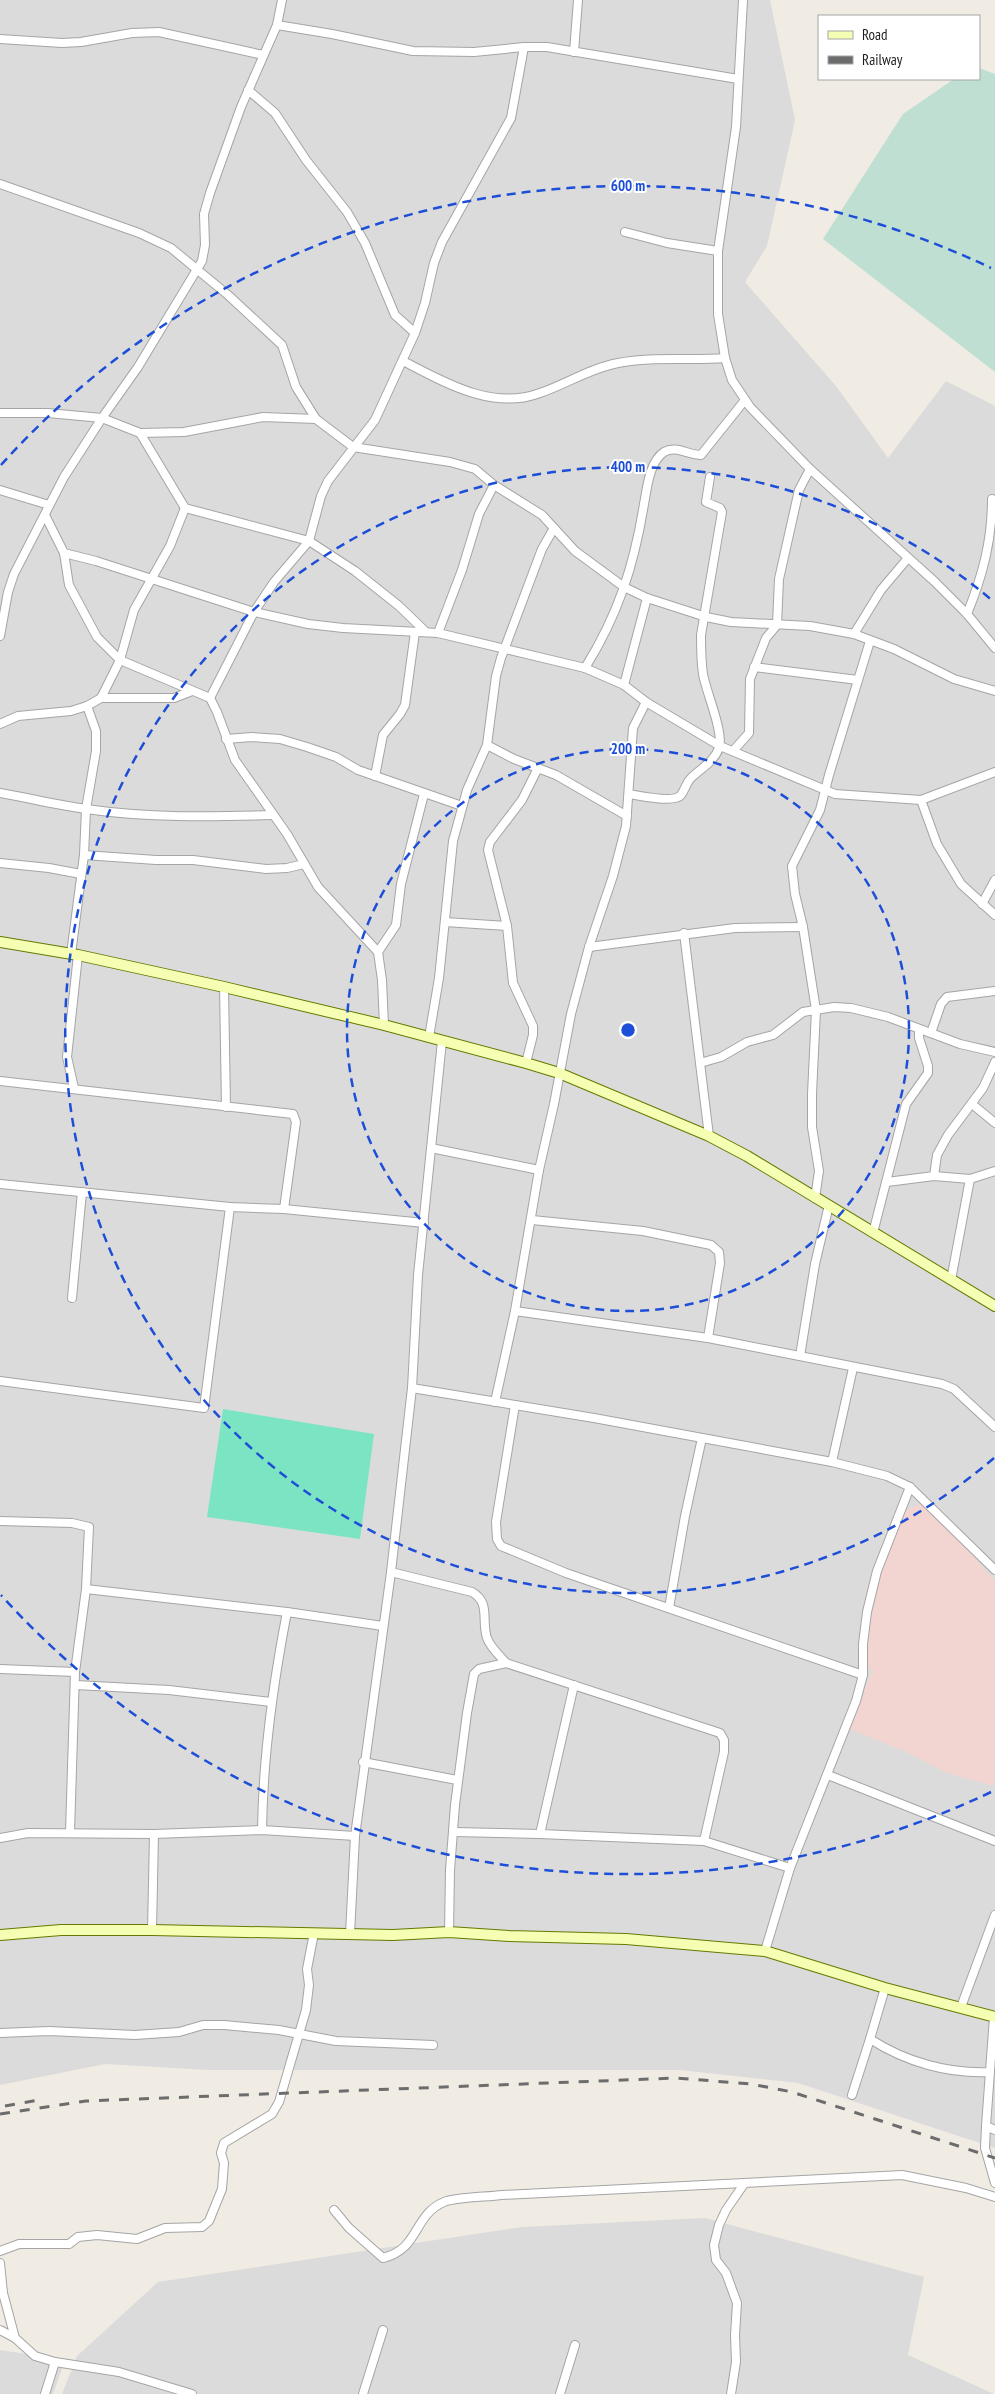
<svg xmlns="http://www.w3.org/2000/svg" width="995" height="2394" viewBox="0 0 995 2394" font-family="'PT Sans Narrow',sans-serif">
  <style>
    .residential { fill: #dcdbdb }
    .commercial { fill: #f2d5d1 }
    .wetland { fill: #bfdfd2 }
    .pitch { fill: #7be5c3 }
    .lines { fill: none; stroke-linecap: round; stroke-linejoin: round }
    .street-casing { stroke: #a5a5a5; stroke-width: 10 }
    .secondary-casing { stroke: #647a00; stroke-width: 12 }
    .street { stroke: #fff; stroke-width: 8 }
    .secondary { stroke: #f5feb3; stroke-width: 10 }
    .rail { stroke: #6c6c6c; stroke-width: 3; stroke-dasharray: 10 10; stroke-linecap: butt }
    .ring { fill: none; stroke: #1d4ed8; stroke-width: 2.5; stroke-dasharray: 9 6 }
    .centre { fill: #1d4ed8; stroke: #fff; stroke-width: 2.5 }
    .ring-label { font-size: 15px; text-anchor: middle; font-weight: bold; fill: #1d4ed8; stroke: #fff; stroke-width: 4; stroke-linejoin: round; paint-order: stroke }
  </style>
  <rect width="100%" height="100%" fill="#f0ece3"/>
  <g class="residential">
    <path d="M0,0H770L795,120L767,246L745,282L836,386L888,458L946,381L995,406V2148L798,2083L680,2070H208L105,2064L0,2085Z"/>
    <path d="M705,2218L924,2277L908,2355L994,2394H62L77,2356L158,2282L522,2227Z"/>
    <path d="M0,2350L65,2360L53,2394H0Z"/>
  </g>
  <path class="commercial" d="M921,1503L960,1541L995,1581L994,1786L947,1773L904,1751L850,1729L853,1718L873,1670L866,1669L867,1641L876,1584L886,1552L903,1520L905,1511Z"/>
  <path class="wetland" d="M979,68L995,74V372L823,239L903,114L954,79H979Z"/>
  <path class="pitch" d="M223,1409L374,1434L360,1539L207,1517Z"/>
  <g class="lines">
    <defs>
      <g id="street">
        <path d="M743,0L736,127L718,251V314L725,358L732,380L750,407L810,469L934,581L967,614L995,648"/>
        <path d="M277,25L332,34L413,51L474,52L524,47H547L738,79"/>
        <path d="M0,39L62,43L81,42L132,33L159,32L263,55"/>
        <path d="M574,52L578,0"/>
        <path d="M248,90L275,113L306,160L347,212L365,243L395,315L415,333"/>
        <path d="M0,184L139,233L171,248L228,295L282,345L296,387L316,419"/>
        <path d="M625,232L667,243L718,251"/>
        <path d="M403,361C444,382 492,411 540,393C566,384 591,368 618,363C653,356 689,361 725,358"/>
        <path d="M0,413H48L102,418L140,433L185,508L309,541L355,571L399,606L426,632"/>
        <path d="M140,433L184,432L263,417L316,419L353,447L450,462L475,469L494,485L542,515L575,551L624,587L647,598L706,617L731,622L810,626L854,634L894,649L954,679L995,691"/>
        <path d="M0,490L49,505"/>
        <path d="M45,515L64,553L96,561L254,612L308,624L343,628L438,633L585,668L624,685L646,702L720,746L835,794L921,800L995,772"/>
        <path d="M64,553L69,585L97,637L120,660L210,698L217,712L235,760L287,834L318,887L378,952L382,980L384,1025"/>
        <path d="M967,614C983,575 992,540 992,499"/>
        <path d="M438,633L462,570L479,514L494,485"/>
        <path d="M854,634L881,590L908,558"/>
        <path d="M0,636L8,592L14,574L64,477L102,418L138,367L202,261L205,245L204,214L210,193L241,107L277,25L282,0"/>
        <path d="M754,667L858,680"/>
        <path d="M585,668C618,615 634,566 644,504C647,489 649,462 664,452C676,445 688,455 701,455L745,400"/>
        <path d="M624,685L647,598"/>
        <path d="M101,698H174L192,691"/>
        <path d="M210,698L254,612L274,582L309,541L321,496L328,481L375,420L415,333L425,303L434,263L442,242L511,118L524,47"/>
        <path d="M0,724L18,716L71,711L87,706L101,698L120,660L134,610L170,546L185,508"/>
        <path d="M226,739L252,737L280,739L307,747L336,757L358,770L462,806"/>
        <path d="M487,745L514,759L556,775L627,816"/>
        <path d="M733,751L749,733L750,679L766,638L777,625L779,579L799,490L810,469"/>
        <path d="M375,776L383,735L400,714L405,705L415,632"/>
        <path d="M0,793C29,798 57,805 86,809C148,818 210,817 273,815"/>
        <path d="M629,794C640,796 675,803 681,795C685,790 686,783 691,778C701,768 714,762 719,748C724,732 706,692 703,674C701,661 701,648 701,635L722,512L720,508L706,502L710,477"/>
        <path d="M921,800L937,844L961,884L995,915"/>
        <path d="M84,855L156,860H193L266,869L287,868L304,864"/>
        <path d="M0,863L49,868L81,874"/>
        <path d="M982,904L995,880"/>
        <path d="M445,922L507,926L513,983L533,1026V1035L526,1063"/>
        <path d="M507,926L488,850L490,842L522,800L538,768"/>
        <path d="M684,933L709,1136"/>
        <path d="M589,947L735,928L803,927"/>
        <path d="M378,952L396,925L401,884L424,794"/>
        <path d="M71,954L84,855L86,809L96,751V731L87,706"/>
        <path d="M224,987L226,1107"/>
        <path d="M931,1033L941,1004L947,997L995,991"/>
        <path d="M429,1037L439,978L453,841L467,790L487,745L496,676L501,658L542,549L554,528"/>
        <path d="M700,1063L721,1057L747,1042L773,1035L803,1012L834,1007L851,1008L888,1017L960,1044L995,1052"/>
        <path d="M0,1081L293,1114L296,1122L284,1209"/>
        <path d="M74,1088L67,1057L78,955"/>
        <path d="M972,1104L995,1123"/>
        <path d="M431,1148L539,1170L515,1311L495,1402"/>
        <path d="M539,1170L554,1104L571,1014L589,947L613,876L626,826L633,728L646,702"/>
        <path d="M934,1176L937,1155L948,1135L983,1088L995,1062"/>
        <path d="M887,1182L934,1176L970,1179L995,1171"/>
        <path d="M0,1184L230,1207L284,1209L424,1223"/>
        <path d="M815,1198L819,1171L812,1127V1094L816,1010L803,927L795,894L792,866L820,810L829,775L870,641"/>
        <path d="M532,1220L643,1231L711,1245L719,1252L720,1263L708,1338"/>
        <path d="M873,1233L906,1104L928,1073V1066L919,1038V1030"/>
        <path d="M951,1280L970,1179"/>
        <path d="M72,1298L82,1192"/>
        <path d="M515,1311L708,1338L942,1384L954,1389L995,1427"/>
        <path d="M800,1356L815,1264L829,1205"/>
        <path d="M0,1381L204,1408L230,1207"/>
        <path d="M412,1388L594,1418L832,1462L887,1476L910,1487L995,1570"/>
        <path d="M515,1405L496,1522L497,1539L501,1546L566,1573L863,1675"/>
        <path d="M832,1462L853,1368"/>
        <path d="M0,1521L72,1523L89,1527L86,1589"/>
        <path d="M391,1572L472,1592C491,1603 481,1620 487,1638C490,1647 500,1656 506,1663L720,1733L724,1740V1752L704,1841L790,1868"/>
        <path d="M669,1608L685,1516L702,1438"/>
        <path d="M0,1669L75,1672L70,1832"/>
        <path d="M75,1672L86,1589L287,1612L383,1626"/>
        <path d="M76,1685L169,1690L271,1702"/>
        <path d="M574,1685L540,1834L704,1841"/>
        <path d="M363,1762L457,1780"/>
        <path d="M828,1775L995,1841"/>
        <path d="M262,1830C263,1756 273,1684 287,1612"/>
        <path d="M454,1832L540,1834"/>
        <path d="M0,1838L28,1833L154,1834L262,1830L355,1836"/>
        <path d="M152,1930L154,1834"/>
        <path d="M449,1932L450,1870L455,1805L467,1713L474,1674L479,1669L506,1663"/>
        <path d="M350,1934L355,1836L391,1572L412,1388L418,1275L442,1041"/>
        <path d="M765,1951L790,1868L856,1701L863,1675V1644L867,1612L877,1571L910,1487"/>
        <path d="M885,1988L870,2039C906,2062 948,2074 990,2072"/>
        <path d="M961,2007L995,1915"/>
        <path d="M994,2017L986,2126L995,2130"/>
        <path d="M0,2033L49,2031L135,2035L179,2032L203,2025H224L279,2030L336,2041L433,2045"/>
        <path d="M852,2095L870,2039"/>
        <path d="M986,2126L985,2148L995,2183"/>
        <path d="M334,2210L349,2228L383,2258C420,2249 413,2215 444,2202C456,2197 488,2197 502,2195L902,2175L966,2188L995,2197"/>
        <path d="M0,2251L19,2244H69L78,2237L97,2235L137,2239L165,2228L202,2227L209,2221L222,2189L224,2163L221,2153L224,2143L272,2114L279,2102L306,2010L309,1985L307,1969L314,1933"/>
        <path d="M0,2263L3,2293L15,2338L35,2356L55,2362L119,2372L192,2394"/>
        <path d="M0,2330L15,2338"/>
        <path d="M45,2394L55,2362"/>
        <path d="M363,2394L383,2330"/>
        <path d="M560,2394L575,2345"/>
        <path d="M731,2394L736,2362L735,2335L737,2303L726,2273L716,2260L714,2245L719,2225L726,2210L744,2184"/>
      </g>
      <g id="secondary">
        <path d="M0,942L78,955L224,987L384,1025L526,1063L559,1073L709,1136L747,1156L995,1306"/>
        <path d="M0,1935L61,1930H152L393,1935L449,1932L509,1936L626,1939L765,1951L885,1988L995,2017"/>
      </g>
    </defs>
    <use href="#street" class="street-casing"/>
    <use href="#secondary" class="secondary-casing"/>
    <use href="#street" class="street"/>
    <use href="#secondary" class="secondary"/>
    <g class="rail">
      <path d="M5,2106L39,2100"/>
      <path d="M0,2114L86,2101L676,2078L751,2084L792,2092L995,2158"/>
    </g>
  </g>
  <g class="ring">
    <circle cx="628" cy="1030" r="281"/>
    <path d="M994 1458A563 563 0 1 1 994 602"/>
    <path d="M991 1792A844 844 0 0 1 1 1595M1 465A844 844 0 0 1 991 268"/>
  </g>
  <circle cx="628" cy="1030" r="8" class="centre"/>
  <g class="ring-label">
    <text x="628" y="191">600 m</text>
    <text x="628" y="472">400 m</text>
    <text x="628" y="754">200 m</text>
  </g>
  <rect x="818" y="15" width="162" height="65" fill="#ffffff" stroke="#a5a5a5"/>
  <rect x="828" y="31" width="25" height="8" fill="#f5feb3" stroke="#a5a5a5"/>
  <text x="862" y="40" font-size="15" fill="#1e1e1e">Road</text>
  <rect x="828" y="56" width="25" height="8" fill="#6c6c6c" stroke="#a5a5a5"/>
  <text x="862" y="65" font-size="15" fill="#1e1e1e">Railway</text>
</svg>
